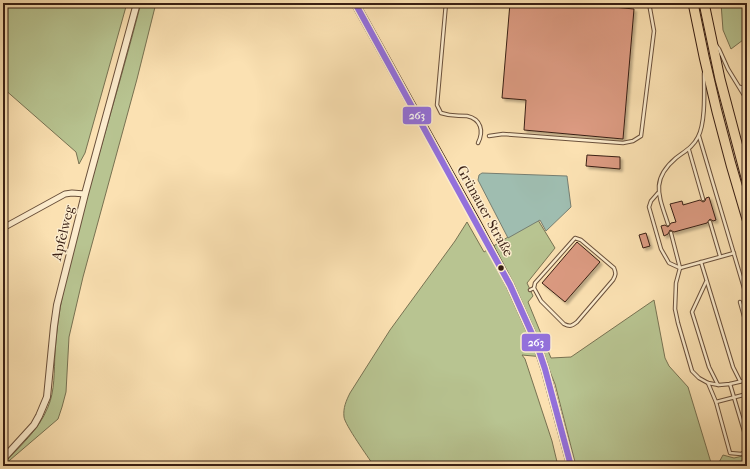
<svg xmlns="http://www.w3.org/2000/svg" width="750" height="469" viewBox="0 0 750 469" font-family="'IM FELL French Canon',serif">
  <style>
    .green { fill: #b8c491; stroke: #787252 }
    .water { fill: #9fbdb0; stroke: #767e71 }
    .building { fill: #db9a81; stroke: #391f13; filter: url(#shadow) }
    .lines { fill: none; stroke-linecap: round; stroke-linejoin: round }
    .service-casing { stroke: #6a503b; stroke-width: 4.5 }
    .minor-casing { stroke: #6a503b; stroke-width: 7 }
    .tertiary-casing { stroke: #6a503b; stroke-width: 8 }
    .secondary-casing { stroke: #391f13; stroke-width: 9 }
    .motorway-casing { stroke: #391f13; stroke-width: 11 }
    .service { stroke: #fceccd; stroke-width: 2.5 }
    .minor { stroke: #fceccd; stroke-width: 5 }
    .tertiary { stroke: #fceccd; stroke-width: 6 }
    .secondary { stroke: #fceccd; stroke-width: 7 }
    .motorway { stroke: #fbe1b2; stroke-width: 9 }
    .bus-1-casing { stroke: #fceccd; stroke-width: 9 }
    .bus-1 { stroke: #9370db; stroke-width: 6 }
    .bus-dot { fill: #391f13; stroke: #fceccd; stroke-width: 1.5 }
    .labels { text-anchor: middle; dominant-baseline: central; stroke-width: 3; stroke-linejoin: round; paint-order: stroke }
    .street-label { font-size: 14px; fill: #391f13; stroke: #fceccd }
    .line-badge { stroke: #fceccd; stroke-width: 1.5 }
    .badge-label { font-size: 11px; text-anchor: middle; font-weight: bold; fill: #fff }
  </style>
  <defs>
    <filter id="shadow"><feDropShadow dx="2.5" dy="2.5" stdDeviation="1" flood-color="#0004"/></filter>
  </defs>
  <rect width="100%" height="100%" fill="#fbe1b2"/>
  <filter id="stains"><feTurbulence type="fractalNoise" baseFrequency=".005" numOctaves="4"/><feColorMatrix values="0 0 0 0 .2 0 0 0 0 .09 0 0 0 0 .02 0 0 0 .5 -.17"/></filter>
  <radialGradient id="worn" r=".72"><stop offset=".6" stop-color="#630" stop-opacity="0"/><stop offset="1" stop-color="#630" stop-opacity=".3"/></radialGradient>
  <g class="green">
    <path d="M3,3H127L85,153L79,164L76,152L3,88Z"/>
    <path d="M141,3H156L137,79L83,277L69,337L66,392L62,407L58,419L3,466V464C19,447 39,430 48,407C55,391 54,371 55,353C56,334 59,312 63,293C85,195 116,100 141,3Z"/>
    <path d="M721,3H747V37L731,49L723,30Z"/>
    <path d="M538,220L555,248L527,283L533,296L528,302L551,358L571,357L654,300L665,358L669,366L688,387L712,466H576L555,384L544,357L522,355L525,359L552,441L558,466H374C368,457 345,425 344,417C343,408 346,401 350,393L390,330L455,241L467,222L484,252L503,240Z"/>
    <path d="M723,455L734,458L747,455V466H717Z"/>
  </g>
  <path class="water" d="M482,173L567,176L571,207L546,231L540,220L508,238L478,180L479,175Z"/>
  <g class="building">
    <path d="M510,3H572L634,9L623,139L524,130L526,100L502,98Z"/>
    <path d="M587,155L620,157V169L586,166Z"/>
    <path d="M709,197L716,220L713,221L710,219L707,223L674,232L670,230L668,234L664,236L661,226L665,225L668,227L671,223L676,222L670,204L682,201L683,205L700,200L703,202L705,201L706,198Z"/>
    <path d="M646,233L650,246L643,248L639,235Z"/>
    <path d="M577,242L600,262L565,302L542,283Z"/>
  </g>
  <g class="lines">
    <defs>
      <g id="service">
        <path d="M446,3L437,105L441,113C453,117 457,115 467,116C481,119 484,131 478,143"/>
        <path d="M716,45L719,49L728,69L747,100"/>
        <path d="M740,87L747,89"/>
        <path d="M489,136L503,134L623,143L633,141L641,136L654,31L649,3H643"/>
        <path d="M699,136L747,298"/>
        <path d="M689,150L703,199"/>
        <path d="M658,193L651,201L649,207L661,249L669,263L680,268L734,253"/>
        <path d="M710,222L720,256"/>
        <path d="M668,224C659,196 650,180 676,158C685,151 693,147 698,137C706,122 704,89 704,73"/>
        <path d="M671,233L680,268L676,283L675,309L678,323L692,371L699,378L708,383L719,385L730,384L747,380"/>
        <path d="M701,262L733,367L740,381"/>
        <path d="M706,282L692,312L709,367L718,385"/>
        <path d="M530,290L534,288L535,283L575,238L581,240L614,268C616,273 616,275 613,280L577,322C572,326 570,327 564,324L541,301L534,288"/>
        <path d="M740,302L747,327"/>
        <path d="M708,383L716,402L730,453L741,454L747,451"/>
        <path d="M730,384L747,441"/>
        <path d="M716,402L747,394"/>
      </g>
      <path id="minor" d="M3,228L65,194L72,193L85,194"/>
      <path id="tertiary" d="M3,459L34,425L39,416L47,397L54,326L57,305L85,194L137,3"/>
      <path id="secondary" d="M355,3L477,223L510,285L537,345L545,369L571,466"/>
      <g id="motorway">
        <path d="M693,3C707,76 725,148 747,219"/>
        <path d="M704,3L720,79L747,181"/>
      </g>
    </defs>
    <use href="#service" class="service-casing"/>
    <use href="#minor" class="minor-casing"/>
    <use href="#tertiary" class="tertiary-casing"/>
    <use href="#secondary" class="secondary-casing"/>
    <use href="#motorway" class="motorway-casing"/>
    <use href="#service" class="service"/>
    <use href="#minor" class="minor"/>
    <use href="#tertiary" class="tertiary"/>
    <use href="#secondary" class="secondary"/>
    <use href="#motorway" class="motorway"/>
    <defs>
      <path id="bus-1" d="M355,3L510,285L537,345L545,369L571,466"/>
    </defs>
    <use href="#bus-1" class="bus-1-casing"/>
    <use href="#bus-1" class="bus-1"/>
  </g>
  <circle class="bus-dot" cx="501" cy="268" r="3.5"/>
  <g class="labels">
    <g class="street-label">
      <text transform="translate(485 211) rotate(61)">Grünauer Straße</text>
      <text transform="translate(63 233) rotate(-76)">Apfelweg</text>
    </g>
  </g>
  <g class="line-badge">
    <rect x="402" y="106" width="30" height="19" rx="4" fill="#9370db"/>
    <rect x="521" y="333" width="30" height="19" rx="4" fill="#9370db"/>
  </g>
  <g class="badge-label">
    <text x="417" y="119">263</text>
    <text x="536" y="346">263</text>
  </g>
  <rect width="750" height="469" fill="none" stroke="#fbe1b2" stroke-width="16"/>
  <rect x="4" y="4" width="742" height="461" fill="none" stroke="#391f13" stroke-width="2"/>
  <rect x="8" y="8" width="734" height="453" fill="none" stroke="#391f13"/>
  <rect width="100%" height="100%" filter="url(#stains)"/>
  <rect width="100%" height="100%" fill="url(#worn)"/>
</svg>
